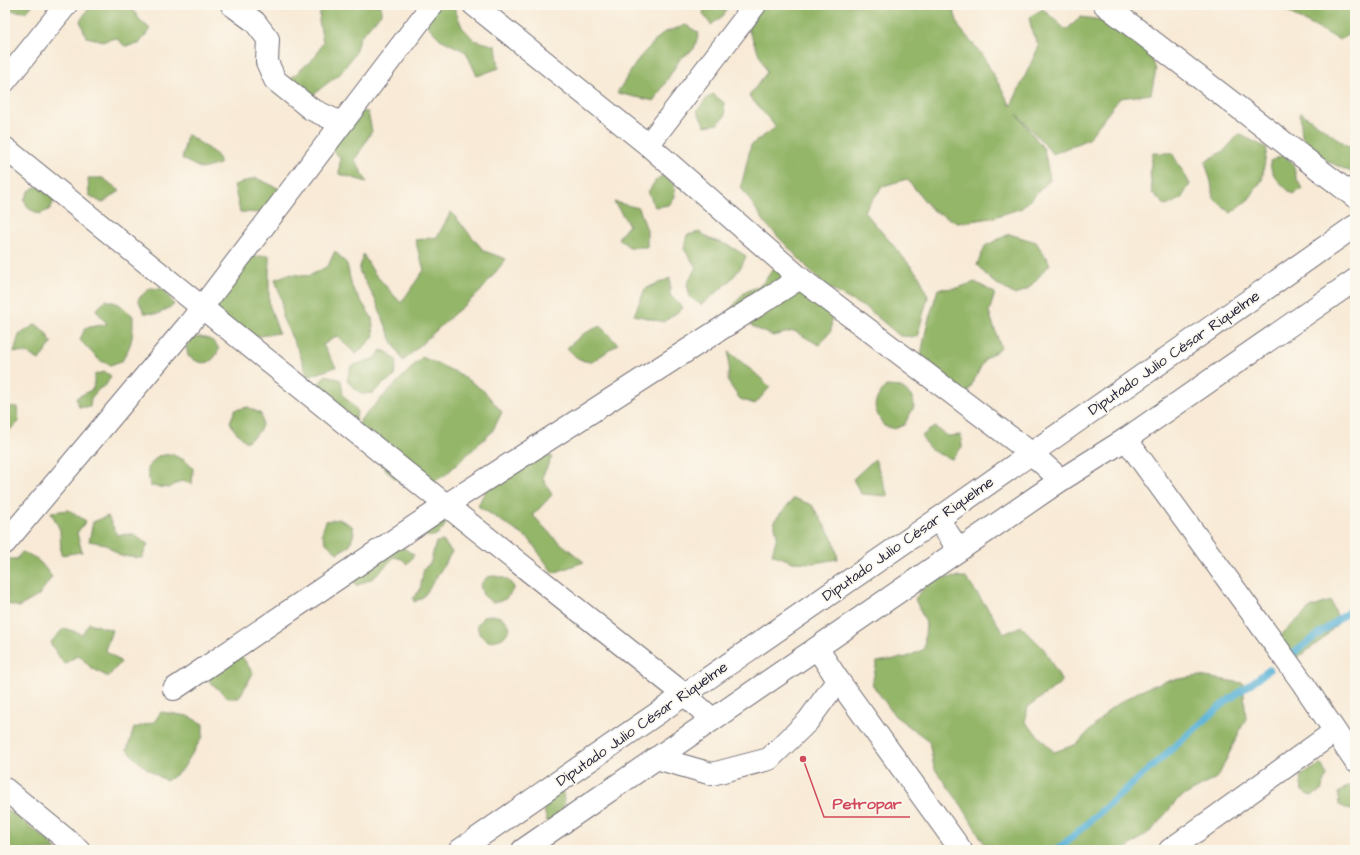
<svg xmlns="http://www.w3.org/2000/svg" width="1360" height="855" viewBox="0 0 1360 855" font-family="'Architects Daughter',sans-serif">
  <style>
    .forest { fill: #94b669; stroke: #5b6c52 }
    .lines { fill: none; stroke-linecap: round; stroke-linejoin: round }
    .stream { stroke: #57b1d5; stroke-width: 7 }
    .minor-casing { stroke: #6d6871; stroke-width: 24 }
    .minor { stroke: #fff; stroke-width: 22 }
    .labels { text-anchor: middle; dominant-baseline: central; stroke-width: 3.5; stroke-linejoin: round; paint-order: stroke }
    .street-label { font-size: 15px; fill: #22223b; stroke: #fbf7ec }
    .leader { fill: none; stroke: #d1495b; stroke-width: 1.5 }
    .callout-dot { fill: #d1495b; stroke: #fbf7ec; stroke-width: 1.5 }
    .callout-label { font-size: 16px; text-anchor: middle; font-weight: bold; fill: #d1495b; stroke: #fbf7ec; stroke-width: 3.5; stroke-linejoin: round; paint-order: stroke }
  </style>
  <rect width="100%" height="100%" fill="#fbf7ec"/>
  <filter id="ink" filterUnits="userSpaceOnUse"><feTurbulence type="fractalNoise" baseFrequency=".025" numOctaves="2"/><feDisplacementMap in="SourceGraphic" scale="8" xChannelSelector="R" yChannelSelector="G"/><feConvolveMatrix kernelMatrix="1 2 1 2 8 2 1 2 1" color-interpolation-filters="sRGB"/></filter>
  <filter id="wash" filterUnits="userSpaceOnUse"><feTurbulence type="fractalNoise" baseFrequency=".012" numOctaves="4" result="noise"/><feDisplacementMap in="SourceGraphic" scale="16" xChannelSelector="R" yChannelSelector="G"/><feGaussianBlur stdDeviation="0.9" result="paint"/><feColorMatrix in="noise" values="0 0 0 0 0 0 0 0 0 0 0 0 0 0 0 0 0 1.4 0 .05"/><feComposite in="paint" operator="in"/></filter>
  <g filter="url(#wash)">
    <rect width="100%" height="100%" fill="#f8ead6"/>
    <g class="forest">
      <path d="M5,5H33L26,12L5,10Z"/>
      <path d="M91,5H130L139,19L150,29L139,44L125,46L116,38L104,41L86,37L80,21Z"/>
      <path d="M321,5H381V14L360,37L354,55L340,74L325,85L314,94L304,97L289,80L316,56L323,42L319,21Z"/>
      <path d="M437,5H453L462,27L474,40L496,46L499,68L477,76L466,52L440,39L426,24Z"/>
      <path d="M705,5H727L724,15L711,25L703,14Z"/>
      <path d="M762,5H952L959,27L983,56L1011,106L1039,46L1032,32L1029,17L1043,9L1066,30L1081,17L1102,20L1127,38L1149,50L1156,70L1151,94L1120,98L1088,139L1053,154L1017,114L1044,149L1050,180L1022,208L991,218L958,223L932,210L907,179L883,186L864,211L920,277L928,297L917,337L900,336L869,310L825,286L766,224L741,187L751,145L776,127L749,96L767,72L748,29Z"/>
      <path d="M1279,5H1355V30L1340,40L1298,18Z"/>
      <path d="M686,25L699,33L694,49L680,59L654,101L617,93L639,58L663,33Z"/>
      <path d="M713,94L724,103L725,116L718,124L705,126L697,111L706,99Z"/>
      <path d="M368,112L372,131L355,160L367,182L339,174L340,157L320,141L337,113Z"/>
      <path d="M1300,112L1351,148L1355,143V174L1325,160L1302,137Z"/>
      <path d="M187,134L217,155L220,164L202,169L182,159Z"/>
      <path d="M1239,134L1267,148L1262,180L1249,199L1231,213L1213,198L1211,182L1205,162L1225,150Z"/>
      <path d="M1153,153H1172L1190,184L1181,199L1166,206L1152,193L1150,170Z"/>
      <path d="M1284,155L1293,163L1296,177L1302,189L1292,194C1282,184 1270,176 1270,161Z"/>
      <path d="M663,175L674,184L675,197L669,205L655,207L648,192L656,180Z"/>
      <path d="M88,178H103L120,191L102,203L89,195Z"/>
      <path d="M256,178L280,189L262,213L240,212L234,185Z"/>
      <path d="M35,187H41L55,199L50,209L40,214L29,209L24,200L29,191Z"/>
      <path d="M614,202L639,208L647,230V247H629L618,238L629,225Z"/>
      <path d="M451,212L484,251L506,259L480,292L455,313L403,361L391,339L376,301L359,271L363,254L374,273L401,303L424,270L415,240L437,237Z"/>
      <path d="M700,232L710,239L730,246L746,256C739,277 718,291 701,305L690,297L687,284L696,267L684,249L687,235Z"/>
      <path d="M1009,234L1036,242L1050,264L1028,289L1015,295L992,281L977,265L985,246Z"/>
      <path d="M335,251L347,264L352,287L372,318L374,337L356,354L337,336L323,345L336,367L308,377L299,352L282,317V301L275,279L289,274L309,276L328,266Z"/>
      <path d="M269,255V304L279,333L234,340L206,294L245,258Z"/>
      <path d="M774,268L832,313L831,331L819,345L794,331L773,336L755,328L730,310L744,293L762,284Z"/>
      <path d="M670,278V295L683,308L664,322L634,315L645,289Z"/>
      <path d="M975,282L995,293L989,312L1001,348L985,359L967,394L920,360L927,325L938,289L957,288Z"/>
      <path d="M150,288L164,289L174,305L158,314L144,313L138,299Z"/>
      <path d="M106,300L119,304L133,316C133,337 133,342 122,361L110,365L99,360L80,340L85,328L107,324L96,310Z"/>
      <path d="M36,324L45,332L52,343L39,360L27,353L14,352L19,335Z"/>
      <path d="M600,326L618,344L592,362L579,360L567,348L583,334Z"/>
      <path d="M199,337C209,338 214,340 219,349C212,366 202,366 188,356L186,346L193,338Z"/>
      <path d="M381,350L387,352L397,361L394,377L384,383L373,393L361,394L347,381L351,366L376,358Z"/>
      <path d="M729,352L755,373L770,387L755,404L740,399L728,382Z"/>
      <path d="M422,357L458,373L484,391L502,412L492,432L444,476L422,487L394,478L360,442V420Z"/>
      <path d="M105,372L111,376L106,385L99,389L91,398L90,407H79L76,398L93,389L95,374Z"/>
      <path d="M326,375L341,380L343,395L357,410L356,421L312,398L317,386Z"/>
      <path d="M886,386L901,387L913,398L914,407L904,425L894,429L884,426C873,407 871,404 886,386Z"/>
      <path d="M5,406L17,407L19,422L8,431L5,429Z"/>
      <path d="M248,407L261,414C265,429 258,434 246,442L235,431L230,422L235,410Z"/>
      <path d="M935,427L948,436L961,435L962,447L952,459C936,453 929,452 922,436L928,431Z"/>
      <path d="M171,454L184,460L193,468L192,484L181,481L169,488L150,486L147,468L158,456Z"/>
      <path d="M528,454L552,457L542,477L552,495L533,515L553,537L584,562L553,573L529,539L478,506L493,474Z"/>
      <path d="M875,459L888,496L861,494L853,479Z"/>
      <path d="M794,498L812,505L834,541L838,559L814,563L793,562L772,554L777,536L774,521Z"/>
      <path d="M69,510L86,521L77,533L82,552L61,555L60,530L51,512Z"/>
      <path d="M108,516L117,535L133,534L148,544L142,558L121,556L105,544L89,541L93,522Z"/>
      <path d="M442,517L446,523C438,539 428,540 415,530Z"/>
      <path d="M339,519L352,526L354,534L349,546L337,553L326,543L322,533L326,521Z"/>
      <path d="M443,541L452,552L427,592L422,598L414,602L413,598L420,590L424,568L430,564L436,542Z"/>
      <path d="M401,546L414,555L407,564L402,559L394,557L375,577L356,586L351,572Z"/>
      <path d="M22,552C38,557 42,564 52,577L38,596L19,607L5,603V592L8,587L5,585V559H17Z"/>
      <path d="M494,576C504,577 508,579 514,587C508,599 505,601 492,602L483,595L480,585L487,577Z"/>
      <path d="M965,577L991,613L1004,634L1021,626L1044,649L1062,682L1028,707L1025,722L1054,752L1077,744L1110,709L1141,690L1166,681L1199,676L1243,683L1246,718L1218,777L1178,799L1152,830L1124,850H988L962,806L934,768L929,741L895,716L872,684L877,662L907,657L924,649L926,623L915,599L932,578Z"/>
      <path d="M1331,601L1339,622L1323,639L1290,663L1281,635L1310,608Z"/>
      <path d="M491,615C500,616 505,618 510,627C505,639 501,640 488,641L479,634L477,625L484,616Z"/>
      <path d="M89,623L112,630L105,650L121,662L108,677L90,667L79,655L64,664L50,643L64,628L82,634Z"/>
      <path d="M241,655L253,673L239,698H228L207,679Z"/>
      <path d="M161,712L188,716L203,724V736L182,770L166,781L142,765L127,750L134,728L154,722Z"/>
      <path d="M1321,764L1327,776L1321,791L1311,796L1302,791L1300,776Z"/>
      <path d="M545,778C547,779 552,779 554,781C568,790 564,808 561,821L547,822L538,785Z"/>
      <path d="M1355,785V812L1339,805L1338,793L1348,786Z"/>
      <path d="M5,808L48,840L56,850H5Z"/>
    </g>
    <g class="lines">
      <g class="stream">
        <path d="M1295,652L1355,607"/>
        <path d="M1057,850L1222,705L1269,670"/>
      </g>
    </g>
  </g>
  <g filter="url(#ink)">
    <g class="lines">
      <defs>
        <g id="minor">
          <path d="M232,5L255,22L268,39L267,62L275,80L311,109L341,123"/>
          <path d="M474,5L648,145L800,278L1031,453L1061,480"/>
          <path d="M1105,5L1355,197"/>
          <path d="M5,81L66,5"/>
          <path d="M648,145L755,5"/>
          <path d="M5,148L446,505L685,695L712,719"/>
          <path d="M1126,439L1302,682L1355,761"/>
          <path d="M938,519L959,550"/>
          <path d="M5,543L190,323L432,5"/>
          <path d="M817,648L838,680L961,850"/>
          <path d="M174,689L446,505L800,278"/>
          <path d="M656,758L712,774L769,759L808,721L838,680"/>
          <path d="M5,789L79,850"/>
          <path d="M460,850L938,519L1355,226"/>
          <path d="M523,850L1061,480L1126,439L1355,280"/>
          <path d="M1170,850L1334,732"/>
        </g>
      </defs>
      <use href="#minor" class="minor-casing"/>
      <use href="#minor" class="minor"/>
    </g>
  </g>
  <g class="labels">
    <g class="street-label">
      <text transform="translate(1174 353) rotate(-35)">Diputado Julio César Riquelme</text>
      <text transform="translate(908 539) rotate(-35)">Diputado Julio César Riquelme</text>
      <text transform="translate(642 724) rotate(-35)">Diputado Julio César Riquelme</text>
    </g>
  </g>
  <path class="leader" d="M803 759L824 817H910"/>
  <circle class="callout-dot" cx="803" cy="759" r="4"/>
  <g class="callout-label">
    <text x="867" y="809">Petropar</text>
  </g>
  <rect width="1360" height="855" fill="none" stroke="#fbf7ec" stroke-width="20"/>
</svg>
